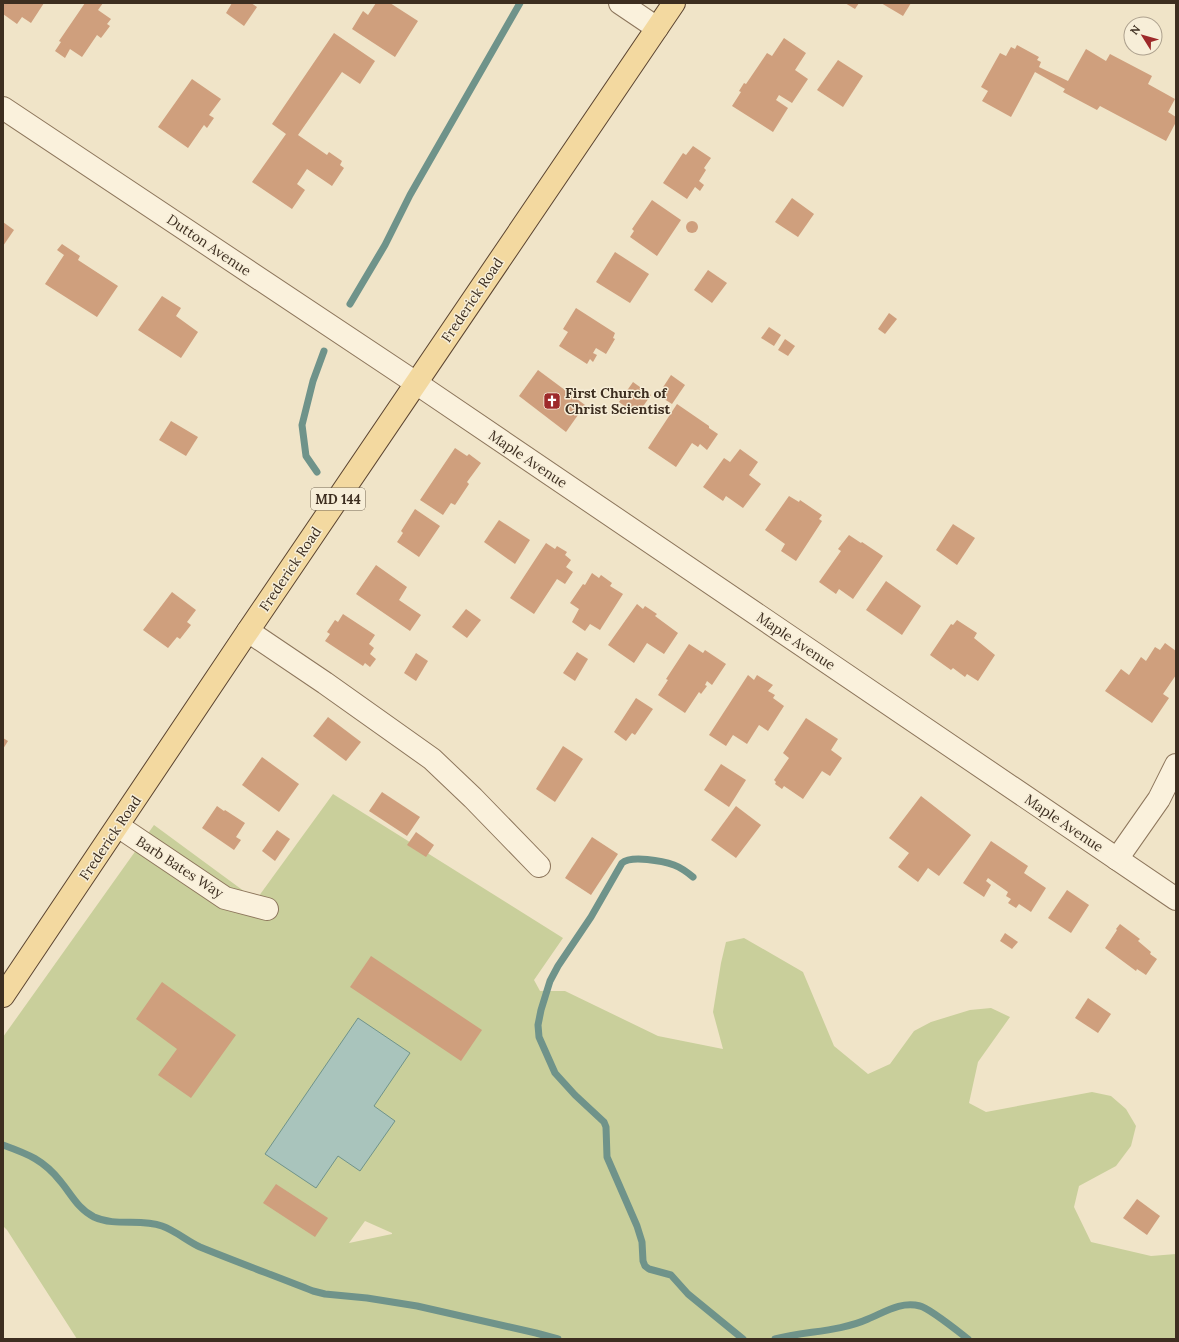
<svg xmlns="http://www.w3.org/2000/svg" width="1179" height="1342" viewBox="0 0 1179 1342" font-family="Lora,serif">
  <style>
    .green { fill: #c9cf9b; fill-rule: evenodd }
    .water { fill: #a9c4bc; stroke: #6f938a }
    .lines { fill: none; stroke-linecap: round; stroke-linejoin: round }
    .stream { stroke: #6f938a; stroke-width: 7 }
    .building { fill: #cf9f7d }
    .minor-casing { stroke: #8d765c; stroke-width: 24 }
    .major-casing { stroke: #5b4430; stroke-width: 24 }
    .minor { stroke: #faf1dc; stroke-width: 22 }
    .major { stroke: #f3d9a0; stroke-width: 22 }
    .labels { text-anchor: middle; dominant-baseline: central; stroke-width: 3; stroke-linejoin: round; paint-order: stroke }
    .shield { fill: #f7eed8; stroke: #756857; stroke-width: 1 }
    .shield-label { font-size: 13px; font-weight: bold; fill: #3d2e20 }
    .street-label { font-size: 14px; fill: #3d2e20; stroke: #f7eed8 }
    .poi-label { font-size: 14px; font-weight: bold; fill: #3d2e20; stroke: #f7eed8; text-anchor: start }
  </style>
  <rect width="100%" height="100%" fill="#f0e4c8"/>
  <path class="green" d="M333,794L563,938L534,980L540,991H565L658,1036L723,1049L713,1012L721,963L726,942L744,938L803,972L834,1046L868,1074L890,1064L914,1031L931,1022L970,1010L991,1008L1010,1017L978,1062L969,1103L986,1112L1092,1092L1111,1096L1126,1109L1136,1126L1131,1146L1116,1166L1079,1186L1074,1207L1091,1242L1151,1256L1176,1254V1339H77L7,1230L3,1226V1037L154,825L256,900ZM365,1221L392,1233V1234L349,1243Z"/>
  <path class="water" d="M358,1018L410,1053L374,1106L395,1121L360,1171L338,1156L316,1188L265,1154Z"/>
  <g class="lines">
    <g class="stream">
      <path d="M350,304L385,245L410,195L520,3"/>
      <path d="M317,472L306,456L302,425L313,381L324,351"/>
      <path d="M693,877C687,872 682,868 674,865C663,861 631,855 622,863L591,917L558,966L550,981L541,1010L538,1025L539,1037L555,1073L575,1095L604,1122L606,1127L607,1157L637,1226L642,1242L643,1261L645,1266L649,1269L671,1275L688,1294L743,1339"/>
      <path d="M3,1145C28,1154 44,1160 61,1182C71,1194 78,1209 94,1217C116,1227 141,1218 162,1226C176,1231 187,1241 200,1247C237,1262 275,1276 313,1291L325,1294L367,1298L417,1306L536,1333L558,1339"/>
      <path d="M775,1339C805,1331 839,1332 868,1319C885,1312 901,1301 920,1306C929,1308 959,1332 968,1339"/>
    </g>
  </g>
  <g class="building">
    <path d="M3,3H44L31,23L22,17L17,24L3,14Z"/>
    <path d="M85,3H103L98,10L111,19L107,24L110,26L101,38L97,35L82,57L70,49L65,58L55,51L61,42L59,41Z"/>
    <path d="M232,3H251L257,7L244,26L226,13Z"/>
    <path d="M376,3H390L418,21L395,57L352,29L363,11L368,15Z"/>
    <path d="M845,3H859L855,9Z"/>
    <path d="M881,3H911L903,16Z"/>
    <path d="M334,33L375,61L360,84L342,72L298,135L327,155L329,152L342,161L340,165L344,168L332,186L307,169L297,184L305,190L292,209L252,182L286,134L272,124Z"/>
    <path d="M784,38L806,53L795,70L808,79L792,103L779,95L776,100L788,108L773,132L732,106L741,92L739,91L744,83L746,84L767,53L772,56Z"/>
    <path d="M1017,45L1039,57L1037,60L1041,62L1039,67L1068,81L1086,49L1106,61L1110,54L1152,76L1148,84L1175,99L1168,112L1176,117V122L1166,141L1100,106L1097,110L1063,92L1065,89L1035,72L1011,117L982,101L988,91L981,87L1000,53L1006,56L1011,47L1015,49Z"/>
    <path d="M838,60L863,76L843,107L817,90Z"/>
    <path d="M192,79L221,99L209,115L214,118L207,128L204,125L188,148L158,127Z"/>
    <path d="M693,146L711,158L704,168L706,170L699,181L704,185L700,191L695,187L687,199L663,183L683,153L686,155Z"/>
    <path d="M792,198L814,214L798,237L775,222Z"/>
    <path d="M652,200L681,220L657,256L630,237L634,231L632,229Z"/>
    <circle cx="692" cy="227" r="6"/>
    <path d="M3,222L14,230L3,246Z"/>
    <path d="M62,244L80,256L78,260L118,286L97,317L45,284L64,255L57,250Z"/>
    <path d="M615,252L649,274L630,303L596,282Z"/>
    <path d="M708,270L727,283L712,303L694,290Z"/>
    <path d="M162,296L181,308L176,316L198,332L181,358L138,330Z"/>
    <path d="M576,308L615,333L613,338L615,339L606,354L596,348L593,353L597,355L593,362L590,359L587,364L559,346L568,332L563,329Z"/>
    <path d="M889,313L897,319L885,334L878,329Z"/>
    <path d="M769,327L781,335L774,346L761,338Z"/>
    <path d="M785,339L795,346L788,356L778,350Z"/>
    <path d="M538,370L585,405L566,432L519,396Z"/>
    <path d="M671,375L685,385L672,404L658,395Z"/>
    <path d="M633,382L651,395L637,415L619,402Z"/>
    <path d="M677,404L709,426V428L718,434L707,450L700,444L698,447L692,443L676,467L648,448Z"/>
    <path d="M171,421L198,437L186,456L159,440Z"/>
    <path d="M455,448L467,456L469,454L481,463L467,482L469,484L455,505L451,503L443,515L420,500Z"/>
    <path d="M740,449L758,462L749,475L761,484L743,508L726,496L723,501L703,487L724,458L730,462Z"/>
    <path d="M789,496L799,502L800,500L822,515L819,519L822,521L796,561L781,551L785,544L765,530Z"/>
    <path d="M415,509L440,526L419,557L397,542L403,533L401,531Z"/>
    <path d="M499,520L530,540L515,564L484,542Z"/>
    <path d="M953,524L975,538L957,565L936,550Z"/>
    <path d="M849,535L861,543L862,542L883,556L853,599L839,589L836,594L819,582L841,551L838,549Z"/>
    <path d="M546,543L555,549L557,546L567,552L565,555L571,560L566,567L573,572L565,584L557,579L534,614L510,598Z"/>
    <path d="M376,565L407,587L399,600L421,615L410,631L356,594Z"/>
    <path d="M592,573L599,578L601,575L612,583L610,586L623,594L600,630L590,624L585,631L572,622L579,609L570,603L583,584L585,585Z"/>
    <path d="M886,581L921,606L902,635L866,610Z"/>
    <path d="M172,592L196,610L187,622L191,625L180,639L177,637L168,648L143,630Z"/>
    <path d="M637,604L643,609L645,606L657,614L655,616L678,633L664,654L647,643L634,663L608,645Z"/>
    <path d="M466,609L481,620L467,638L452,627Z"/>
    <path d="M343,614L375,635L369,644L374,648L370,654L376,659L370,667L365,663L363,666L325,641L330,634L327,632L335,620L338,622Z"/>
    <path d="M957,620L977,633L974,638L995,655L978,681L967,674L965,677L953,668L951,670L930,655L951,624L953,625Z"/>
    <path d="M1165,643L1176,651V675L1163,694L1169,698L1152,723L1105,691L1121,669L1129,675L1141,657L1146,661L1155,647L1160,650Z"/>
    <path d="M689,644L703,653L705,650L726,664L712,685L707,681L705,685L707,686L701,694L699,692L685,713L658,695L668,680L666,679Z"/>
    <path d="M577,652L588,659L575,681L563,673Z"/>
    <path d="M416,653L428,661L416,681L404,673Z"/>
    <path d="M748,675L754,680L757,675L773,685L768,691L775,695L773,698L784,706L768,731L759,725L747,744L733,735L726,746L709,735Z"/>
    <path d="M636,698L653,709L635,735L632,733L626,741L614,732Z"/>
    <path d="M328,717L361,742L346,761L313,736Z"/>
    <path d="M806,718L838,739L831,750L842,758L830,776L822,771L803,799L784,786L782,789L775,784L776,782L774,780L789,758L783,753Z"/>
    <path d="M3,738L8,741L3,749Z"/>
    <path d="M563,746L583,759L555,802L536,789Z"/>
    <path d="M262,757L299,784L279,812L242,785Z"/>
    <path d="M721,764L746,780L729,807L704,790Z"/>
    <path d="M382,792L420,817L407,836L369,811Z"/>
    <path d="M921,796L971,835L939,876L928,868L918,882L898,867L909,853L889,838Z"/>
    <path d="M217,806L224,811L225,810L245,823L236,837L241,840L234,850L202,828Z"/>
    <path d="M736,806L761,825L736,858L711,840Z"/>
    <path d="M277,830L290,839L275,861L262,851Z"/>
    <path d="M416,832L434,845L426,857L407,845Z"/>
    <path d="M592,837L618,854L591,895L565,878Z"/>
    <path d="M991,841L1028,866L1024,873L1046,888L1031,912L1019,904L1016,908L1008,903L1011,899L1006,896L1008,892L988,878L986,881L991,885L984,897L963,883Z"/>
    <path d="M1067,890L1089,905L1071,933L1048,918Z"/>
    <path d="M1120,924L1140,939L1138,941L1151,952L1150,954L1157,959L1146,975L1137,969L1136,971L1105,948L1117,930L1116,929Z"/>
    <path d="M1005,933L1018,942L1012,949L1000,941Z"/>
    <path d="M371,956L482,1030L461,1061L350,987Z"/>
    <path d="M162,982L236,1035L191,1098L158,1075L177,1049L136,1019Z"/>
    <path d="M1088,998L1111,1014L1098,1033L1075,1018Z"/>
    <path d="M276,1184L328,1218L315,1237L263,1203Z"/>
    <path d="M1137,1199L1160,1216L1147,1235L1123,1218Z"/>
  </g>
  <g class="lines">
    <defs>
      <g id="minor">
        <path d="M620,3L657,28"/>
        <path d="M3,108L416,383L1176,899"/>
        <path d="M248,631L325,683L432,759L473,798L539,866"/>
        <path d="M118,826L225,898L267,909"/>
        <path d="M1117,859L1159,799L1176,765"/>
      </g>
      <path id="major" d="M3,996L248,631L674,3"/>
    </defs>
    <use href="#minor" class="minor-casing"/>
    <use href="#major" class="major-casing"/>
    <use href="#minor" class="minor"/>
    <use href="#major" class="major"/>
  </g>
  <defs>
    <symbol id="church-square" viewBox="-11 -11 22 22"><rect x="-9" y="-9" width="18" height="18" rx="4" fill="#9e2a2b" stroke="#f7eed8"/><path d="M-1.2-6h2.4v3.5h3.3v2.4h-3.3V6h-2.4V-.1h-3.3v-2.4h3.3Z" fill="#fff"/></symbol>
  </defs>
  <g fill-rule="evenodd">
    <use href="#church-square" x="542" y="391" width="20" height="20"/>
  </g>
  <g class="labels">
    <rect class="shield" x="311" y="488" width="54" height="22" rx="3"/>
    <g class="shield-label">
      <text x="338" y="499">MD 144</text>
    </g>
    <g class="street-label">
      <text transform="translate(209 245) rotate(34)">Dutton Avenue</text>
      <text transform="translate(472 300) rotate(-56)">Frederick Road</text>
      <text transform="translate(528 459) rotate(34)">Maple Avenue</text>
      <text transform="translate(290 569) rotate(-56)">Frederick Road</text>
      <text transform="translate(796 641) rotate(34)">Maple Avenue</text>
      <text transform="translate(1064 823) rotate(34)">Maple Avenue</text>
      <text transform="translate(110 838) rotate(-56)">Frederick Road</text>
      <text transform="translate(180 867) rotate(33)">Barb Bates Way</text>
    </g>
    <g class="poi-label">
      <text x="565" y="393">First Church of<tspan x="565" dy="16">Christ Scientist</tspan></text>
    </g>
  </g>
  <rect width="1179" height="1342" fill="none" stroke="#3d2e20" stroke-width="8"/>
  <g transform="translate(1143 36) rotate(307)"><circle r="19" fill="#f7eed8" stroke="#ada18e"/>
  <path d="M0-3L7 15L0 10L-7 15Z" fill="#9e2a2b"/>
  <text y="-6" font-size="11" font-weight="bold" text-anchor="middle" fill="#3d2e20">N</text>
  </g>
</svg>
